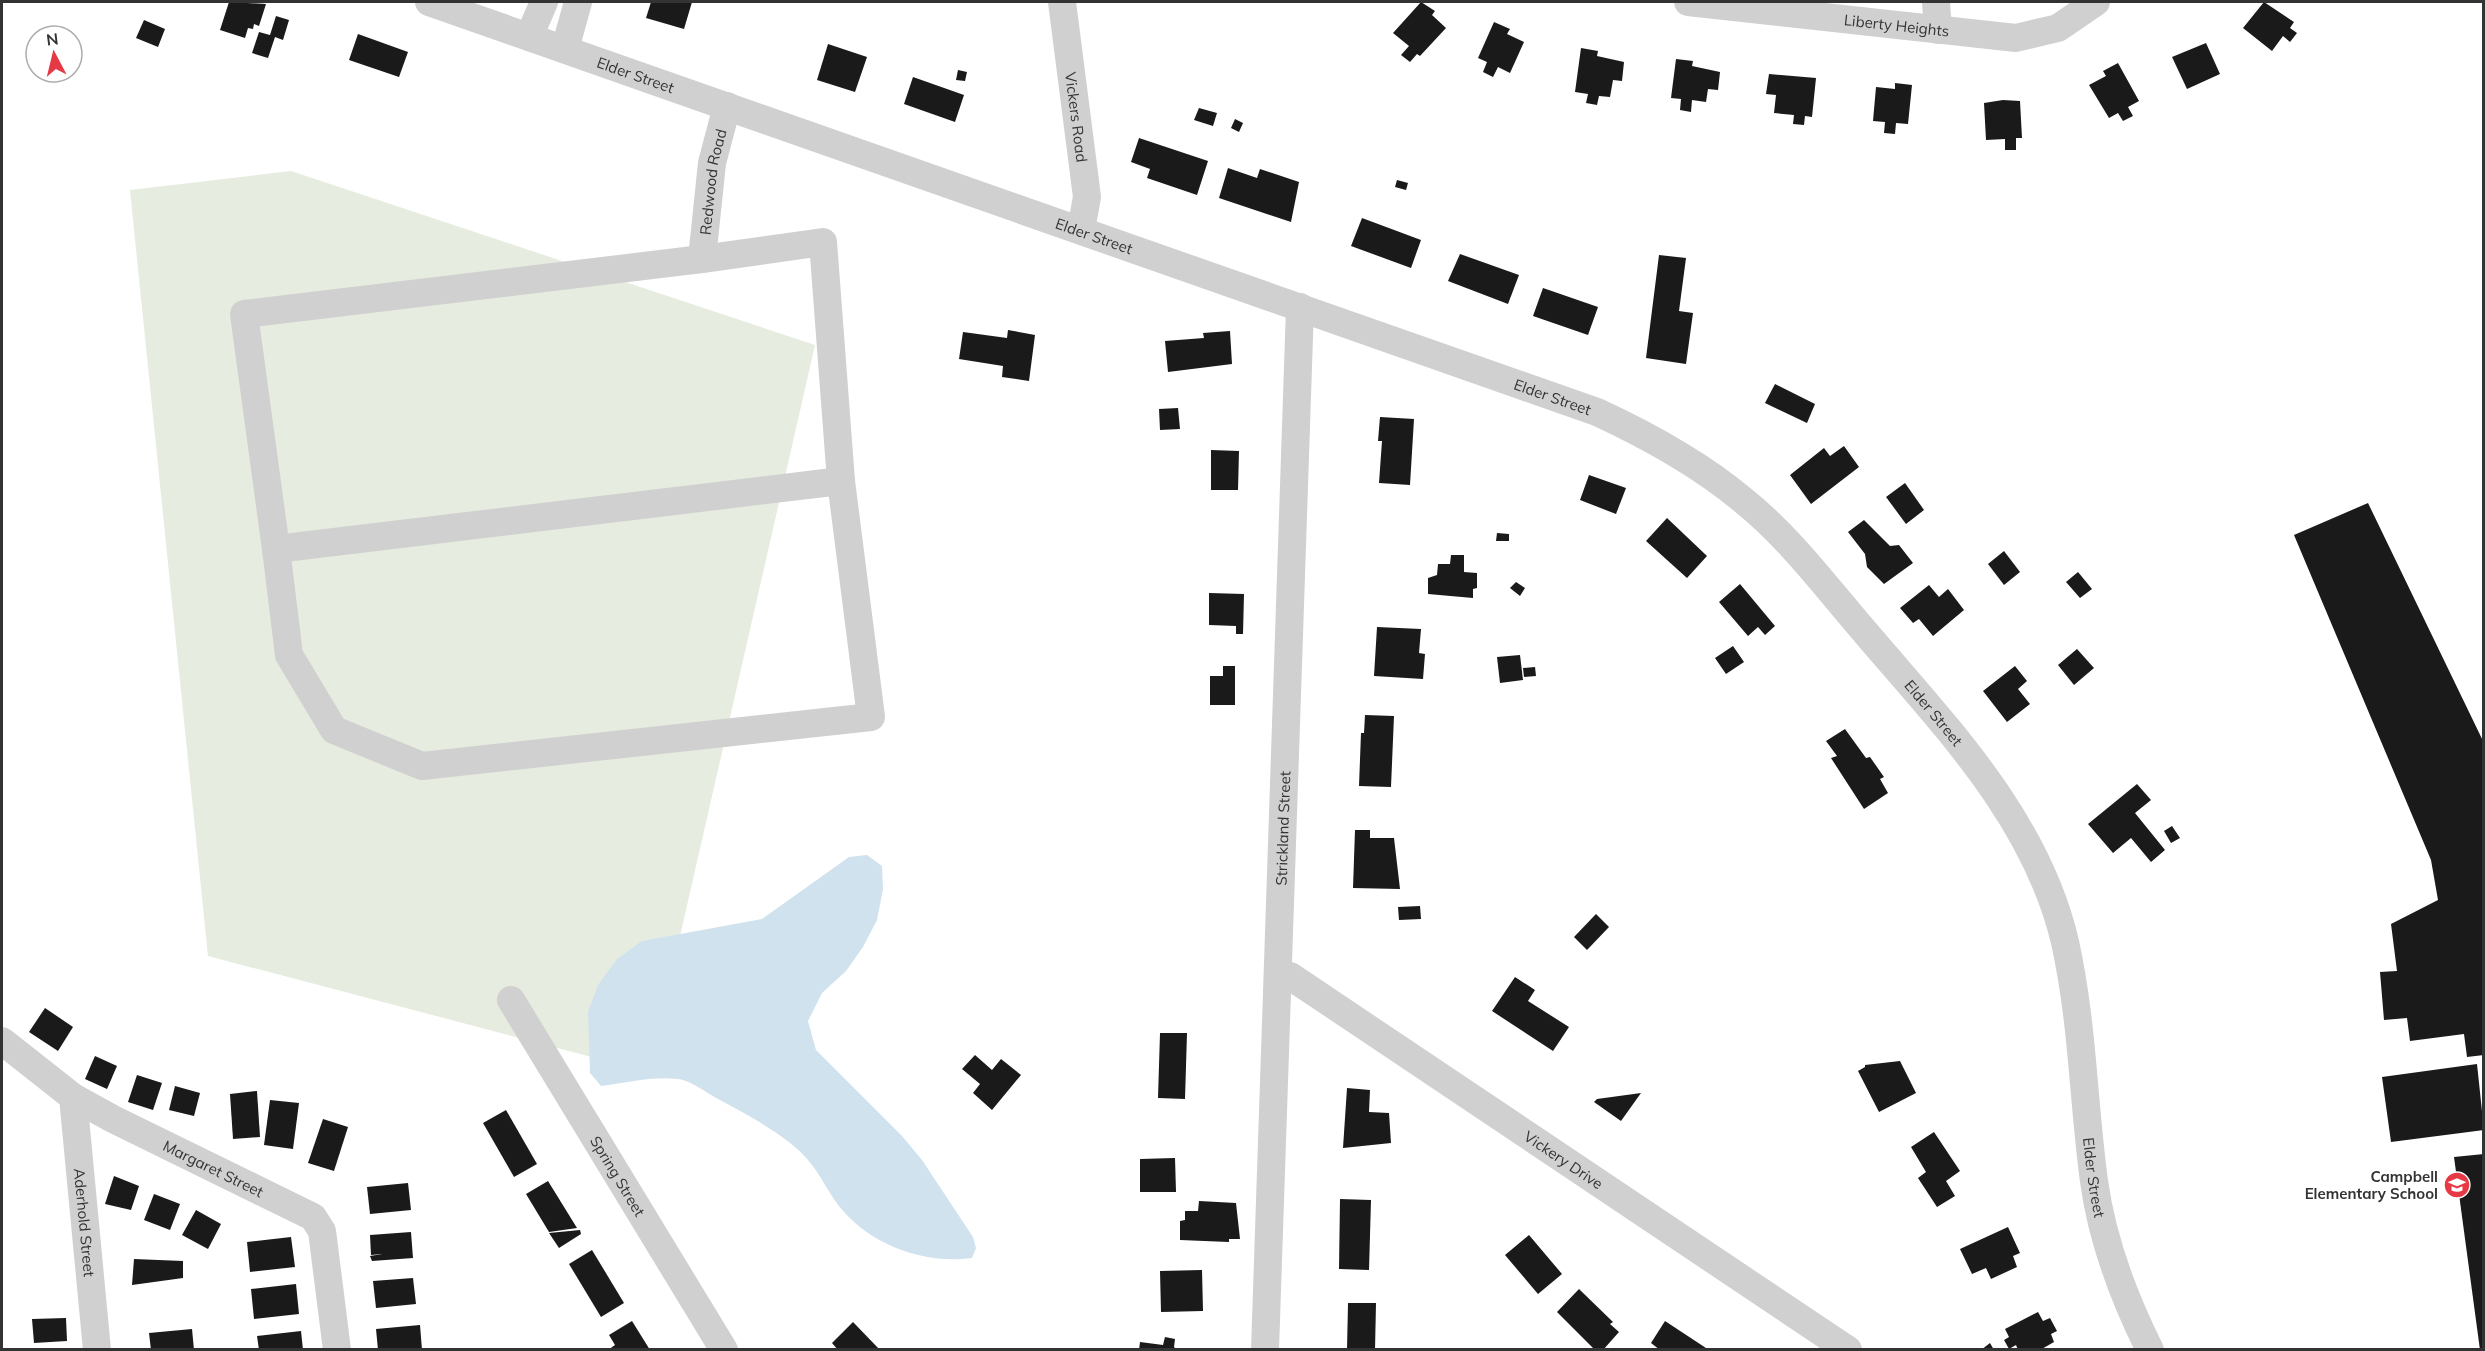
<svg xmlns="http://www.w3.org/2000/svg" width="2485" height="1351" viewBox="0 0 2485 1351" font-family="Mulish,sans-serif">
  <style>
    .green { fill: #e6ecdf }
    .water { fill: #cfe2ee }
    .building { fill: #1a1a1a }
    .lines { fill: none; stroke-linecap: round; stroke-linejoin: round }
    .minor { stroke: #d0d0d0; stroke-width: 28 }
    .labels { text-anchor: middle; dominant-baseline: central; stroke-width: 6; stroke-linejoin: round; paint-order: stroke }
    .street-label { font-size: 15px; fill: #333; stroke: #fff }
    .poi-label { font-size: 15px; font-weight: bold; fill: #333; stroke: #fff; text-anchor: end }
  </style>
  <rect width="100%" height="100%" fill="#fff"/>
  <path class="green" d="M291,171L815,345L649,1072L208,956L130,190Z"/>
  <path class="water" d="M867,855L882,866L883,889L877,920L863,947L846,971L822,993L808,1021L816,1050L902,1136L922,1160L973,1237L976,1248L972,1258C925,1264 876,1247 844,1212C830,1197 822,1176 808,1160C791,1138 743,1112 718,1099C707,1093 690,1080 678,1079C653,1076 625,1083 601,1086L590,1073L588,1012L598,985L617,959L642,941L762,919L849,857Z"/>
  <g class="building">
    <path d="M229,2L266,4L259,26L254,24L253,29L248,28L245,38L220,30Z"/>
    <path d="M651,2H692L684,29L646,18Z"/>
    <path d="M1421,2L1435,11L1432,15L1446,28L1420,56L1417,54L1410,62L1401,55L1409,46L1393,33Z"/>
    <path d="M2264,2L2294,22L2290,28L2297,33L2290,42L2283,36L2272,51L2243,28Z"/>
    <path d="M276,16L289,20L283,40L275,37L268,58L252,53L259,32L270,35Z"/>
    <path d="M144,20L165,29L158,47L136,38Z"/>
    <path d="M1494,22L1510,29L1507,34L1524,42L1510,73L1498,67L1493,77L1483,72L1487,62L1478,58Z"/>
    <path d="M358,34L408,52L399,77L349,60Z"/>
    <path d="M2206,43L2220,74L2187,89L2172,57Z"/>
    <path d="M828,44L867,57L855,92L817,80Z"/>
    <path d="M1581,48L1598,51L1597,56L1624,62L1622,81L1613,80L1610,97L1599,96L1597,105L1586,103L1588,94L1575,92Z"/>
    <path d="M1676,59L1693,61L1692,66L1720,72L1718,90L1708,89L1706,102L1692,100L1691,112L1680,110L1681,99L1671,98Z"/>
    <path d="M2118,63L2139,101L2128,107L2133,116L2123,121L2118,113L2109,118L2089,85L2106,76L2103,71Z"/>
    <path d="M958,70L967,72L965,81L956,80Z"/>
    <path d="M1769,74L1816,78L1812,117L1805,116L1804,125L1793,124L1794,115L1774,113L1776,95L1766,94Z"/>
    <path d="M913,77L964,95L955,122L904,104Z"/>
    <path d="M1895,83L1912,85L1908,124L1896,123L1895,134L1884,133L1885,122L1873,121L1876,87L1895,89Z"/>
    <path d="M2003,100L2020,101L2022,138H2016V150H2005V139L1986,140L1984,103Z"/>
    <path d="M1199,108L1217,113L1213,126L1194,120Z"/>
    <path d="M1235,119L1243,123L1239,132L1231,128Z"/>
    <path d="M1139,138L1208,161L1197,195L1147,178L1150,169L1131,162Z"/>
    <path d="M1228,168L1257,178L1260,169L1299,182L1291,222L1219,198Z"/>
    <path d="M1397,180L1408,183L1406,190L1395,187Z"/>
    <path d="M1362,218L1421,240L1411,268L1351,246Z"/>
    <path d="M1460,254L1519,275L1508,304L1448,281Z"/>
    <path d="M1659,255L1686,258L1679,311L1693,313L1686,364L1646,358Z"/>
    <path d="M1543,288L1598,307L1588,335L1533,316Z"/>
    <path d="M1008,330L1035,335L1029,381L1002,377L1003,366L959,359L963,332L1007,338Z"/>
    <path d="M1230,331L1232,364L1168,372L1165,341L1204,338L1203,333Z"/>
    <path d="M1775,384L1815,404L1807,423L1765,403Z"/>
    <path d="M1178,408L1180,429L1160,430L1159,409Z"/>
    <path d="M1380,417L1414,419L1410,485L1379,483L1382,441H1378Z"/>
    <path d="M1844,446L1859,467L1811,504L1790,475L1824,448L1830,456Z"/>
    <path d="M1211,450L1239,451L1238,490H1211Z"/>
    <path d="M1589,475L1626,488L1616,514L1580,500Z"/>
    <path d="M1905,483L1924,510L1906,524L1886,497Z"/>
    <path d="M2368,503L2484,743V1055L2467,1057L2464,1034L2410,1041L2407,1018L2384,1020L2380,972L2397,971L2391,924L2438,900L2431,860L2294,535Z"/>
    <path d="M1667,518L1707,556L1687,578L1646,541Z"/>
    <path d="M1864,520L1890,546L1899,545L1913,563L1884,584L1867,567L1865,554L1848,532Z"/>
    <path d="M1497,533L1509,534V541H1496Z"/>
    <path d="M2004,551L2020,572L2004,585L1988,564Z"/>
    <path d="M1451,555H1464V572L1477,573V588L1473,589V598L1428,594V578L1437,575L1438,564H1450Z"/>
    <path d="M2078,572L2092,589L2080,598L2066,582Z"/>
    <path d="M1516,582L1525,588L1520,596L1510,588Z"/>
    <path d="M1740,584L1775,626L1765,635L1758,627L1748,636L1719,602Z"/>
    <path d="M1929,585L1939,597L1948,589L1964,610L1933,636L1919,619L1913,623L1900,608Z"/>
    <path d="M1209,593L1244,594L1243,634H1236V626L1209,625Z"/>
    <path d="M1377,627L1421,629L1419,653L1425,654L1423,679L1374,676Z"/>
    <path d="M1733,646L1744,662L1726,674L1715,658Z"/>
    <path d="M2077,649L2094,668L2074,685L2058,665Z"/>
    <path d="M1520,655L1523,680L1500,683L1497,657Z"/>
    <path d="M1223,666H1235V705H1210V676H1223Z"/>
    <path d="M2015,666L2027,681L2018,689L2030,704L2007,722L1983,691Z"/>
    <path d="M1535,667L1536,676L1524,677L1523,668Z"/>
    <path d="M1365,715L1394,716L1391,787L1359,786L1361,733H1364Z"/>
    <path d="M1845,729L1866,758L1870,757L1884,777L1880,779L1888,793L1864,809L1831,758L1837,756L1826,741Z"/>
    <path d="M2137,784L2151,800L2135,813L2165,850L2151,862L2131,838L2113,853L2088,824Z"/>
    <path d="M2172,826L2180,838L2171,843L2164,831Z"/>
    <path d="M1355,830H1370V838H1394L1400,889L1353,888Z"/>
    <path d="M1420,906L1421,919L1399,920L1398,907Z"/>
    <path d="M1596,914L1609,927L1587,950L1574,937Z"/>
    <path d="M1515,977L1535,990L1528,1001L1569,1027L1553,1051L1492,1011Z"/>
    <path d="M45,1008L73,1027L58,1051L29,1032Z"/>
    <path d="M1160,1033H1187L1185,1099L1158,1098Z"/>
    <path d="M975,1055L992,1070L1001,1059L1021,1075L992,1110L973,1093L980,1084L962,1069Z"/>
    <path d="M95,1056L117,1066L107,1089L85,1079Z"/>
    <path d="M1900,1061L1916,1093L1879,1112L1858,1071L1865,1067V1065Z"/>
    <path d="M2477,1064L2484,1130L2391,1142L2382,1077Z"/>
    <path d="M137,1075L162,1083L153,1110L128,1102Z"/>
    <path d="M175,1086L200,1093L194,1116L169,1110Z"/>
    <path d="M1347,1088L1370,1090L1369,1112L1389,1113L1391,1143L1343,1148Z"/>
    <path d="M257,1091L260,1137L233,1139L230,1094Z"/>
    <path d="M1641,1093L1621,1121L1594,1102L1597,1099Z"/>
    <path d="M270,1100L299,1103L293,1149L264,1145Z"/>
    <path d="M506,1110L537,1164L514,1177L483,1123Z"/>
    <path d="M323,1119L348,1127L334,1171L308,1163Z"/>
    <path d="M1934,1132L1960,1171L1946,1181L1955,1196L1937,1207L1918,1178L1926,1172L1911,1147Z"/>
    <path d="M2484,1154V1350H2480L2454,1157Z"/>
    <path d="M1175,1158L1176,1192H1140V1159Z"/>
    <path d="M114,1176L139,1186L131,1210L105,1204Z"/>
    <path d="M548,1181L577,1228L549,1232L526,1194Z"/>
    <path d="M408,1183L411,1210L370,1214L367,1187Z"/>
    <path d="M154,1194L180,1204L170,1230L144,1220Z"/>
    <path d="M1340,1199L1371,1200L1369,1270L1339,1269Z"/>
    <path d="M1199,1201L1236,1203L1240,1239H1229V1242L1180,1240V1221L1185,1220V1211H1198Z"/>
    <path d="M196,1210L221,1224L208,1249L182,1235Z"/>
    <path d="M2008,1227L2020,1253L2013,1256L2017,1267L1991,1279L1986,1268L1972,1274L1960,1249Z"/>
    <path d="M580,1230L581,1234L559,1248L549,1233Z"/>
    <path d="M411,1232L413,1258L372,1261L370,1256L382,1254L371,1255L370,1235Z"/>
    <path d="M1529,1235L1562,1274L1538,1294L1505,1255Z"/>
    <path d="M291,1237L295,1267L250,1272L247,1242Z"/>
    <path d="M592,1250L624,1303L601,1317L569,1264Z"/>
    <path d="M134,1259L183,1261V1278L132,1285Z"/>
    <path d="M1202,1270L1203,1311L1161,1312L1160,1271Z"/>
    <path d="M413,1278L416,1304L376,1308L373,1281Z"/>
    <path d="M296,1284L299,1314L254,1319L251,1289Z"/>
    <path d="M1579,1289L1613,1322L1610,1324L1619,1332L1603,1350H1595L1557,1312Z"/>
    <path d="M1348,1303H1376L1375,1350H1347Z"/>
    <path d="M2038,1312L2043,1321L2050,1318L2057,1331L2051,1334L2054,1342L2040,1350H2018L2016,1345L2009,1349L2004,1340L2009,1337L2005,1329Z"/>
    <path d="M66,1318L67,1341L34,1343L32,1319Z"/>
    <path d="M632,1321L650,1350H608L615,1345L609,1335Z"/>
    <path d="M1665,1321L1709,1350H1660L1651,1343Z"/>
    <path d="M853,1322L880,1350H838L832,1343Z"/>
    <path d="M420,1325L422,1350H378L376,1329Z"/>
    <path d="M192,1329L194,1350H151L149,1333Z"/>
    <path d="M301,1331L303,1350H259L257,1336Z"/>
    <path d="M1165,1337L1175,1339L1174,1347L1177,1350H1139L1140,1342L1163,1345Z"/>
    <path d="M1990,1343L1994,1350H1981Z"/>
  </g>
  <g class="lines">
    <g class="minor">
      <path id="s1" d="M429,2L1597,412C1649,436 1700,464 1744,501C1790,538 1826,587 1865,632C1944,725 2036,818 2065,942C2083,1024 2083,1100 2094,1181C2102,1240 2124,1298 2150,1350"/>
      <path id="s2" d="M1062,2L1087,197L1081,230"/>
      <path id="s3" d="M1688,2L2016,38L2058,28L2096,2"/>
      <path d="M1936,2L1938,30"/>
      <path d="M529,37L544,2"/>
      <path d="M565,49L578,2"/>
      <path d="M823,242L841,481L276,549L244,314L702,259Z"/>
      <path id="s4" d="M702,259L712,163L727,106"/>
      <path d="M276,549L289,655L334,730L422,766L871,717L841,481"/>
      <path id="s5" d="M1278,973L1290,976L1848,1350"/>
      <path id="s6" d="M511,1000L724,1350"/>
      <path id="s7" d="M2,1041L73,1097L113,1119L313,1217L322,1231L337,1350"/>
      <path id="s8" d="M73,1097L97,1350"/>
      <path id="s9" d="M1265,1350L1300,307"/>
    </g>
  </g>
  <defs>
    <symbol id="school-disc" viewBox="-11 -11 22 22"><circle r="9.5" fill="#e63946" stroke="#fff"/><path d="M0-5L7-2L0 1L-7-2ZM-4 1L0 2.5L4 1V4Q0 6-4 4Z" fill="#fff"/></symbol>
  </defs>
  <g fill-rule="evenodd">
    <use href="#school-disc" x="2442" y="1170" width="30" height="30"/>
  </g>
  <g class="labels">
    <g class="street-label">
      <text stroke="none"><textPath href="#s3" startOffset="210">Liberty Heights</textPath></text>
      <text stroke="none"><textPath href="#s1" startOffset="219">Elder Street</textPath></text>
      <text stroke="none"><textPath href="#s2" startOffset="116">Vickers Road</textPath></text>
      <text stroke="none"><textPath href="#s4" startOffset="78">Redwood Road</textPath></text>
      <text stroke="none"><textPath href="#s1" startOffset="705">Elder Street</textPath></text>
      <text stroke="none"><textPath href="#s1" startOffset="1191">Elder Street</textPath></text>
      <text stroke="none"><textPath href="#s1" startOffset="1695">Elder Street</textPath></text>
      <text stroke="none"><textPath href="#s9" startOffset="522">Strickland Street</textPath></text>
      <text stroke="none"><textPath href="#s5" startOffset="342">Vickery Drive</textPath></text>
      <text stroke="none"><textPath href="#s7" startOffset="248">Margaret Street</textPath></text>
      <text stroke="none"><textPath href="#s6" startOffset="206">Spring Street</textPath></text>
      <text stroke="none"><textPath href="#s1" startOffset="2199">Elder Street</textPath></text>
      <text stroke="none"><textPath href="#s8" startOffset="126">Aderhold Street</textPath></text>
    </g>
    <g class="poi-label">
      <text x="2438" y="1176">Campbell<tspan x="2438" dy="17">Elementary School</tspan></text>
    </g>
  </g>
  <rect width="2485" height="1351" fill="none" stroke="#333333" stroke-width="6"/>
  <g transform="translate(54 54) rotate(353)"><circle r="28" fill="#ffffff" stroke="#adadad" stroke-width="1.5"/>
  <path d="M0-4.5L10 22L0 15L-10 22Z" fill="#e63946"/>
  <text y="-9" font-size="16" font-weight="bold" text-anchor="middle" fill="#333333">N</text>
  </g>
</svg>
